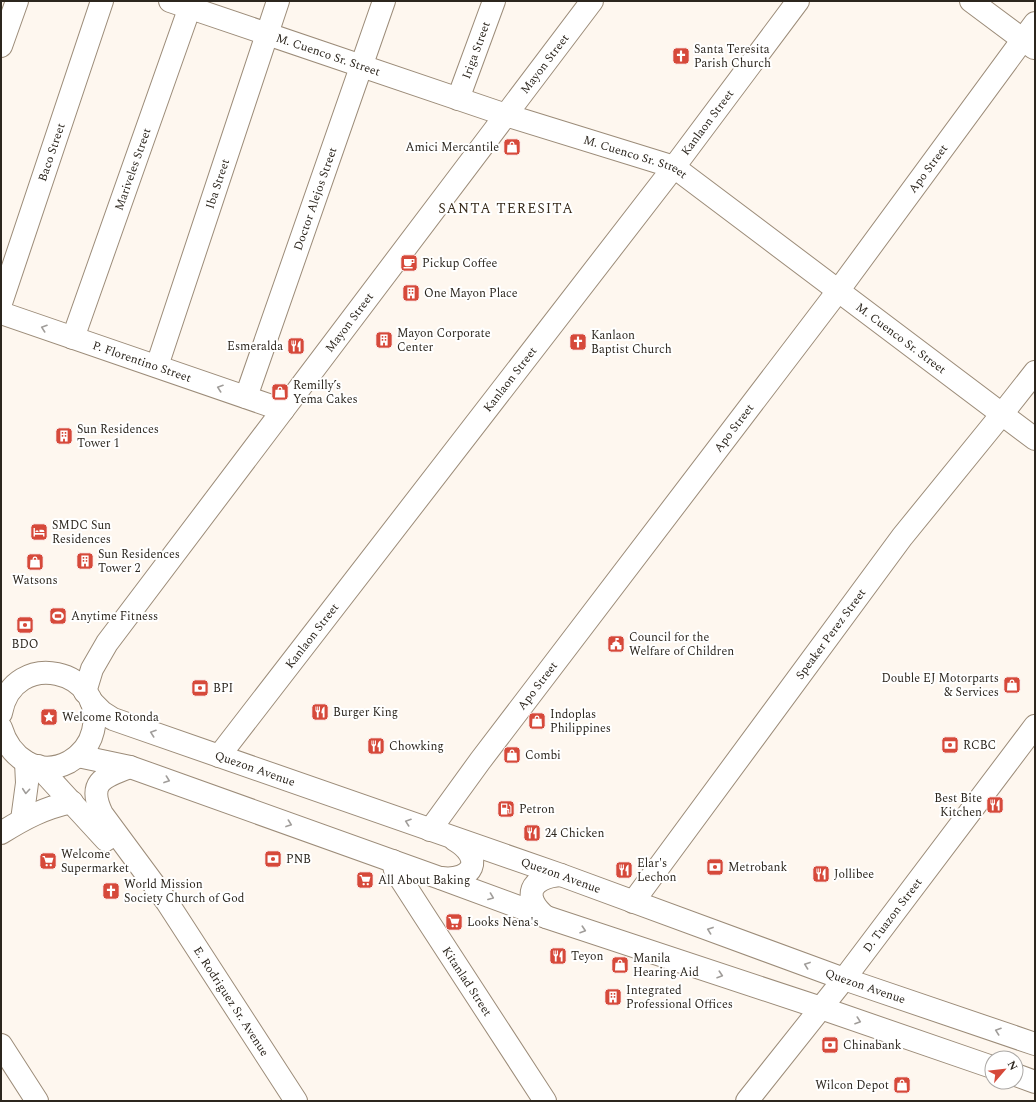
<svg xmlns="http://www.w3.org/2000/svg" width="1036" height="1102" viewBox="0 0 1036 1102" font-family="Spectral,serif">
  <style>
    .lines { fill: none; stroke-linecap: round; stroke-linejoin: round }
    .minor-casing { stroke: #9c8c79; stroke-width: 24 }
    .major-casing { stroke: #9c8c79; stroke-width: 24 }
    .minor { stroke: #fff; stroke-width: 22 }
    .major { stroke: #fff; stroke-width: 22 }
    .oneway { stroke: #a09d9a }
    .labels { text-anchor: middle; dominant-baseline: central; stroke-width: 4; stroke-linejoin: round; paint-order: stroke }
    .poi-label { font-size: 12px; fill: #2c261e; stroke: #fff; text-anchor: start }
    .street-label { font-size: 12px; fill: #2c261e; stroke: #fff }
    .quarter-label { font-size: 14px; letter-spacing: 1px; fill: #382b1b; stroke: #fff }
  </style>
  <rect width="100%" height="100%" fill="#fef7ef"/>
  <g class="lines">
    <defs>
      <g id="minor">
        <path id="s1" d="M170,1L506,115L674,167L1035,439"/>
        <path d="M971,1L1034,48"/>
        <path d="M1,46L17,1"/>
        <path id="s2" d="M458,99L494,1"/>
        <path id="s3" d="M1,303L102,1"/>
        <path id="s4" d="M1,313L283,410"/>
        <path id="s5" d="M73,338L192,1"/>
        <path id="s6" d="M157,366L278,1"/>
        <path id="s7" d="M246,397L384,1"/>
        <path id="s8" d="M219,756L674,167L798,1"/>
        <path d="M22,820L27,783L26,762"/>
        <path id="s9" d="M430,830L480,761L838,291L1035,23"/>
        <path d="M1,833C25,818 44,808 72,802"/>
        <path id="s10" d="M393,861L395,870L424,915L545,1101"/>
        <path id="s11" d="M633,902L902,537L1002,414L1035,372"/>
        <path d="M1,1045L37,1101"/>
        <path id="s12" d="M747,1101L844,979L1035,726"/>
      </g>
      <g id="major">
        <path id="s13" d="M85,692L92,669L107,643L592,1"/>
        <path id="s14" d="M91,701L102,712L113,719L561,875L844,979L1035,1044"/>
        <path d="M1,713C13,647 108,669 93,731C90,744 81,755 69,762C38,778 10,758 1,728"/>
        <path d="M78,756L130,767L440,878L546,917L821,1008L992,1067"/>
        <path d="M38,766L106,840"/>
        <path id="s15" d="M130,767C103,777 87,782 102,814L167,902L296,1101"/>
        <path d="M441,878C473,882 485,858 455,840"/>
        <path d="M546,917C521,897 530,877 561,875"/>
        <path d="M1016,1075L1035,1082"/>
      </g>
    </defs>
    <use href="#minor" class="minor-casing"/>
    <use href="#major" class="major-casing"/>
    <use href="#minor" class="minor"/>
    <use href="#major" class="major"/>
  </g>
  <defs><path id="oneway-chevron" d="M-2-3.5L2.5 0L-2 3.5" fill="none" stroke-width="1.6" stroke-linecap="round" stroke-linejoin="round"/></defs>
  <g class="oneway">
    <use href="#oneway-chevron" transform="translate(44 328) rotate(-161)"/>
    <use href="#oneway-chevron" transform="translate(220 388) rotate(-161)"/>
    <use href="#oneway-chevron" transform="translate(153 733) rotate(-161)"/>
    <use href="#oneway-chevron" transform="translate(167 780) rotate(20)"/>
    <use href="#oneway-chevron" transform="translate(26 791) rotate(95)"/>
    <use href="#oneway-chevron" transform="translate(408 822) rotate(-161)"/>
    <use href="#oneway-chevron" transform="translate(289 824) rotate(20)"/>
    <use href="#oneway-chevron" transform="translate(491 897) rotate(21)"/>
    <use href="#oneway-chevron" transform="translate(583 930) rotate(18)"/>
    <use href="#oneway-chevron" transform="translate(710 930) rotate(-160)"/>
    <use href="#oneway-chevron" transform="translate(807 965) rotate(-160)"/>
    <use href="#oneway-chevron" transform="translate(720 975) rotate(18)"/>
    <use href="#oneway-chevron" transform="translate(858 1021) rotate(19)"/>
    <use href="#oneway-chevron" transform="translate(998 1031) rotate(-161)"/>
  </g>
  <defs>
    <symbol id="church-square" viewBox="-11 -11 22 22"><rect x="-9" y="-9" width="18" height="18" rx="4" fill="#d6493a" stroke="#fff"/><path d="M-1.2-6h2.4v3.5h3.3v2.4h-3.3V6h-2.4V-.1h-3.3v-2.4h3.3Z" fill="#fff"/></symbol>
    <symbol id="shop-square" viewBox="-11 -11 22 22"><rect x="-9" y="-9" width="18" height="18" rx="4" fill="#d6493a" stroke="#fff"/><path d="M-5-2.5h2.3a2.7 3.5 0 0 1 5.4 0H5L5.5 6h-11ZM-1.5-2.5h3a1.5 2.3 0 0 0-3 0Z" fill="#fff"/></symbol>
    <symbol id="cafe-square" viewBox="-11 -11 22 22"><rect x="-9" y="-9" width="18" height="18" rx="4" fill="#d6493a" stroke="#fff"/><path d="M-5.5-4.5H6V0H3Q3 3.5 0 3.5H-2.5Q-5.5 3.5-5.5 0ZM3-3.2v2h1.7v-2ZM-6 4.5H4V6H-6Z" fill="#fff"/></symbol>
    <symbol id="building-square" viewBox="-11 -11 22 22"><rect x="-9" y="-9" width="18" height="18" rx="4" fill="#d6493a" stroke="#fff"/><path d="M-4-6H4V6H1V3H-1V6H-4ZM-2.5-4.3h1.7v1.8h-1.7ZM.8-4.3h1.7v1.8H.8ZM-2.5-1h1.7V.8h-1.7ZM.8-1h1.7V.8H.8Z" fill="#fff"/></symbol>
    <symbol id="restaurant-square" viewBox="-11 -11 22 22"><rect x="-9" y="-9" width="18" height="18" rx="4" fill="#d6493a" stroke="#fff"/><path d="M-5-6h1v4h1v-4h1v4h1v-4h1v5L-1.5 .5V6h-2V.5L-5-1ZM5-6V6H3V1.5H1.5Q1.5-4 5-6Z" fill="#fff"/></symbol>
    <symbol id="hotel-square" viewBox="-11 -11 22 22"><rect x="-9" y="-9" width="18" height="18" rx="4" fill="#d6493a" stroke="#fff"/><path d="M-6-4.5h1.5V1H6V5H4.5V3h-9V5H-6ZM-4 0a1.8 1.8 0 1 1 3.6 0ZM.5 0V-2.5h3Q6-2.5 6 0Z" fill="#fff"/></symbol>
    <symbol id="stadium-square" viewBox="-11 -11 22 22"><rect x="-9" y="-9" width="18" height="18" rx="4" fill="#d6493a" stroke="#fff"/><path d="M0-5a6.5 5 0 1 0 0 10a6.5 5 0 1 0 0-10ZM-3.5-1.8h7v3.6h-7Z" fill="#fff"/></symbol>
    <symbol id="bank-square" viewBox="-11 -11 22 22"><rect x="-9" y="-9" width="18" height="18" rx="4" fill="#d6493a" stroke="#fff"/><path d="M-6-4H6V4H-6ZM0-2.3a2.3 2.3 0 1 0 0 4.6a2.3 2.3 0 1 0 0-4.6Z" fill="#fff"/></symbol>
    <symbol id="civic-square" viewBox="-11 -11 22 22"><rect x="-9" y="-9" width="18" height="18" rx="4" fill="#d6493a" stroke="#fff"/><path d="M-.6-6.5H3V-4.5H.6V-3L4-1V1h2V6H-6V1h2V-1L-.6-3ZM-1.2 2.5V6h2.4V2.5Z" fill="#fff"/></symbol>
    <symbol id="sight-square" viewBox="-11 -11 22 22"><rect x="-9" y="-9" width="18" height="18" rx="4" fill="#d6493a" stroke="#fff"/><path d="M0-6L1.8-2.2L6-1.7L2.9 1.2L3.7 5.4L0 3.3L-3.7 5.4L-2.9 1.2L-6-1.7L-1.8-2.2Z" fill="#fff"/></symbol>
    <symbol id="fuel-square" viewBox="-11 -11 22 22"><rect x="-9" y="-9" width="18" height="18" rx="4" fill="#d6493a" stroke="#fff"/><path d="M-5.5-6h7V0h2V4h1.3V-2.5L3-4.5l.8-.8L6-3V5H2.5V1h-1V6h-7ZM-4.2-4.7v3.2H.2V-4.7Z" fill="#fff"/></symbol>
    <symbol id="supermarket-square" viewBox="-11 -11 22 22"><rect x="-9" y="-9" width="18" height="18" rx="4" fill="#d6493a" stroke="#fff"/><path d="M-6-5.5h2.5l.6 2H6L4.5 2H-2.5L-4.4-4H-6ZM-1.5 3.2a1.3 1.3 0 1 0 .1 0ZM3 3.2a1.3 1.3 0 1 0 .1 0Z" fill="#fff"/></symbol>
  </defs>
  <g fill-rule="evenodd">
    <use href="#church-square" x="671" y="46" width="20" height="20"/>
    <use href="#shop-square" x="502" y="137" width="20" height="20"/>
    <use href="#cafe-square" x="399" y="253" width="20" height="20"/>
    <use href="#building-square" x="401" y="283" width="20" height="20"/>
    <use href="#building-square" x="374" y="330" width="20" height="20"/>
    <use href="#church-square" x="568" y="332" width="20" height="20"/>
    <use href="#restaurant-square" x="286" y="336" width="20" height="20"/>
    <use href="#shop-square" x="270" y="382" width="20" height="20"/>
    <use href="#building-square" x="54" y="426" width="20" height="20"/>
    <use href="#hotel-square" x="29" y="522" width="20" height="20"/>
    <use href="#building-square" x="75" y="551" width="20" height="20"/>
    <use href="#shop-square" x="25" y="552" width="20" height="20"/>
    <use href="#stadium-square" x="48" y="606" width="20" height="20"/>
    <use href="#bank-square" x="15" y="615" width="20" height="20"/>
    <use href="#civic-square" x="606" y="634" width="20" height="20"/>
    <use href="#shop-square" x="1002" y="675" width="20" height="20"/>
    <use href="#bank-square" x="190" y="678" width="20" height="20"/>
    <use href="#restaurant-square" x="310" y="702" width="20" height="20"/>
    <use href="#sight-square" x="39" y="707" width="20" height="20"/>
    <use href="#shop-square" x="527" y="711" width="20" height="20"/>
    <use href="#bank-square" x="940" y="735" width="20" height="20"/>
    <use href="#restaurant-square" x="366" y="736" width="20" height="20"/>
    <use href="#shop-square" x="502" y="745" width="20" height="20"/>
    <use href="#restaurant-square" x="985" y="795" width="20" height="20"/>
    <use href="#fuel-square" x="496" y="799" width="20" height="20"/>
    <use href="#restaurant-square" x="522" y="823" width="20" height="20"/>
    <use href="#bank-square" x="263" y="849" width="20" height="20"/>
    <use href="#supermarket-square" x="38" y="851" width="20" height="20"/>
    <use href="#bank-square" x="705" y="857" width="20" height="20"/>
    <use href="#restaurant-square" x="614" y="860" width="20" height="20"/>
    <use href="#restaurant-square" x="811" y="864" width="20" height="20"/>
    <use href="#supermarket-square" x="355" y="870" width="20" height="20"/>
    <use href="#church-square" x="101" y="881" width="20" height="20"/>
    <use href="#supermarket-square" x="444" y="912" width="20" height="20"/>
    <use href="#restaurant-square" x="548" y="946" width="20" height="20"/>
    <use href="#shop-square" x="610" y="955" width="20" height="20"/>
    <use href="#building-square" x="603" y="987" width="20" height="20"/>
    <use href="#bank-square" x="820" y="1035" width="20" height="20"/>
    <use href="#shop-square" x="892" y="1075" width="20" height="20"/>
  </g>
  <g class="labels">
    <g class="poi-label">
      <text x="694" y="49">Santa Teresita<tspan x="694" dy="14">Parish Church</tspan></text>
      <text x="499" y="147" text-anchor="end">Amici Mercantile</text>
      <text x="422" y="263">Pickup Coffee</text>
      <text x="424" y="293">One Mayon Place</text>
      <text x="397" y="333">Mayon Corporate<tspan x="397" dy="14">Center</tspan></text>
      <text x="591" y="335">Kanlaon<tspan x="591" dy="14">Baptist Church</tspan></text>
      <text x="283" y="346" text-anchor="end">Esmeralda</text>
      <text x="293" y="385">Remilly’s<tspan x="293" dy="14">Yema Cakes</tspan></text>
      <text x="77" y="429">Sun Residences<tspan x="77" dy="14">Tower 1</tspan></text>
      <text x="52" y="525">SMDC Sun<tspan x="52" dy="14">Residences</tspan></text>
      <text x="98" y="554">Sun Residences<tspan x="98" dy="14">Tower 2</tspan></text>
      <text x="35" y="580" text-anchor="middle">Watsons</text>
      <text x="71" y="616">Anytime Fitness</text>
      <text x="629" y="637">Council for the<tspan x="629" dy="14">Welfare of Children</tspan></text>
      <text x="25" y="644" text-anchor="middle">BDO</text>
      <text x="999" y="678" text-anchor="end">Double EJ Motorparts<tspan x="999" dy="14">&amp; Services</tspan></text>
      <text x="213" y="688">BPI</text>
      <text x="333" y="712">Burger King</text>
      <text x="550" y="714">Indoplas<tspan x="550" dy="14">Philippines</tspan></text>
      <text x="62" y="717">Welcome Rotonda</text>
      <text x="963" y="745">RCBC</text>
      <text x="389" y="746">Chowking</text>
      <text x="525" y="755">Combi</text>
      <text x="982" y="798" text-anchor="end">Best Bite<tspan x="982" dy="14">Kitchen</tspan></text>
      <text x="519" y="809">Petron</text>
      <text x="545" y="833">24 Chicken</text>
      <text x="61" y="854">Welcome<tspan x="61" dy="14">Supermarket</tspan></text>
      <text x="286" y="859">PNB</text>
      <text x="637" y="863">Elar's<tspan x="637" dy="14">Lechon</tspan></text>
      <text x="728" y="867">Metrobank</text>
      <text x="834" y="874">Jollibee</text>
      <text x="378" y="880">All About Baking</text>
      <text x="124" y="884">World Mission<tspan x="124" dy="14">Society Church of God</tspan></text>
      <text x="467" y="922">Looks Nena's</text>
      <text x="571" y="956">Teyon</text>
      <text x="633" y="958">Manila<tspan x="633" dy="14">Hearing Aid</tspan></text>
      <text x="626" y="990">Integrated<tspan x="626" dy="14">Professional Offices</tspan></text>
      <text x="843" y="1045">Chinabank</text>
      <text x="889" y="1085" text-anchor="end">Wilcon Depot</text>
    </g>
    <g class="street-label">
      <text stroke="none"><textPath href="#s2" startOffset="52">Iriga Street</textPath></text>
      <text stroke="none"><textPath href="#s1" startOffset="167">M. Cuenco Sr. Street</textPath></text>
      <text stroke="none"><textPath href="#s13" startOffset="780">Mayon Street</textPath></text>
      <text stroke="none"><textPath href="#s8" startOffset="800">Kanlaon Street</textPath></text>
      <text stroke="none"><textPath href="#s3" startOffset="159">Baco Street</textPath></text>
      <text stroke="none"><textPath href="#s1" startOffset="491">M. Cuenco Sr. Street</textPath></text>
      <text stroke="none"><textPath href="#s9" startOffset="828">Apo Street</textPath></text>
      <text stroke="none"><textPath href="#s5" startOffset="179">Mariveles Street</textPath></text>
      <text stroke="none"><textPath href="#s6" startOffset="192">Iba Street</textPath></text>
      <text stroke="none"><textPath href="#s7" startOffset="210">Doctor Alejos Street</textPath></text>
      <text stroke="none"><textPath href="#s13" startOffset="456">Mayon Street</textPath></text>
      <text stroke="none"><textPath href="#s1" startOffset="815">M. Cuenco Sr. Street</textPath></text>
      <text stroke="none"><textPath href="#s4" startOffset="149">P. Florentino Street</textPath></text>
      <text stroke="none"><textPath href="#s8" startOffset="476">Kanlaon Street</textPath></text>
      <text stroke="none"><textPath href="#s9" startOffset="504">Apo Street</textPath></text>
      <text stroke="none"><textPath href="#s11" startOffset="333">Speaker Perez Street</textPath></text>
      <text stroke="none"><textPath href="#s8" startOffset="152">Kanlaon Street</textPath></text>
      <text stroke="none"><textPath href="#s9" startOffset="180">Apo Street</textPath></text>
      <text stroke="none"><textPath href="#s14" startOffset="179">Quezon Avenue</textPath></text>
      <text stroke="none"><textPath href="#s14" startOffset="503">Quezon Avenue</textPath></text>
      <text stroke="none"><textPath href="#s12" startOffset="236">D. Tuazon Street</textPath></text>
      <text stroke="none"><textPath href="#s10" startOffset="142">Kitanlad Street</textPath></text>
      <text stroke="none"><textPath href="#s14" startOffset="827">Quezon Avenue</textPath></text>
      <text stroke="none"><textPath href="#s15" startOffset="295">E. Rodriguez Sr. Avenue</textPath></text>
    </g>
    <g class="quarter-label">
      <text x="506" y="208">SANTA TERESITA</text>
    </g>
  </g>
  <rect width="1036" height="1102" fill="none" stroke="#2c261e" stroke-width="4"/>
  <g transform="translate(1004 1070) rotate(62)"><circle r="19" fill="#ffffff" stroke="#aba8a5"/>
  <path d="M0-3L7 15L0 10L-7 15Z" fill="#d6493a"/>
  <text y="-6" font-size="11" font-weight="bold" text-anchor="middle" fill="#2c261e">N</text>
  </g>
</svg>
